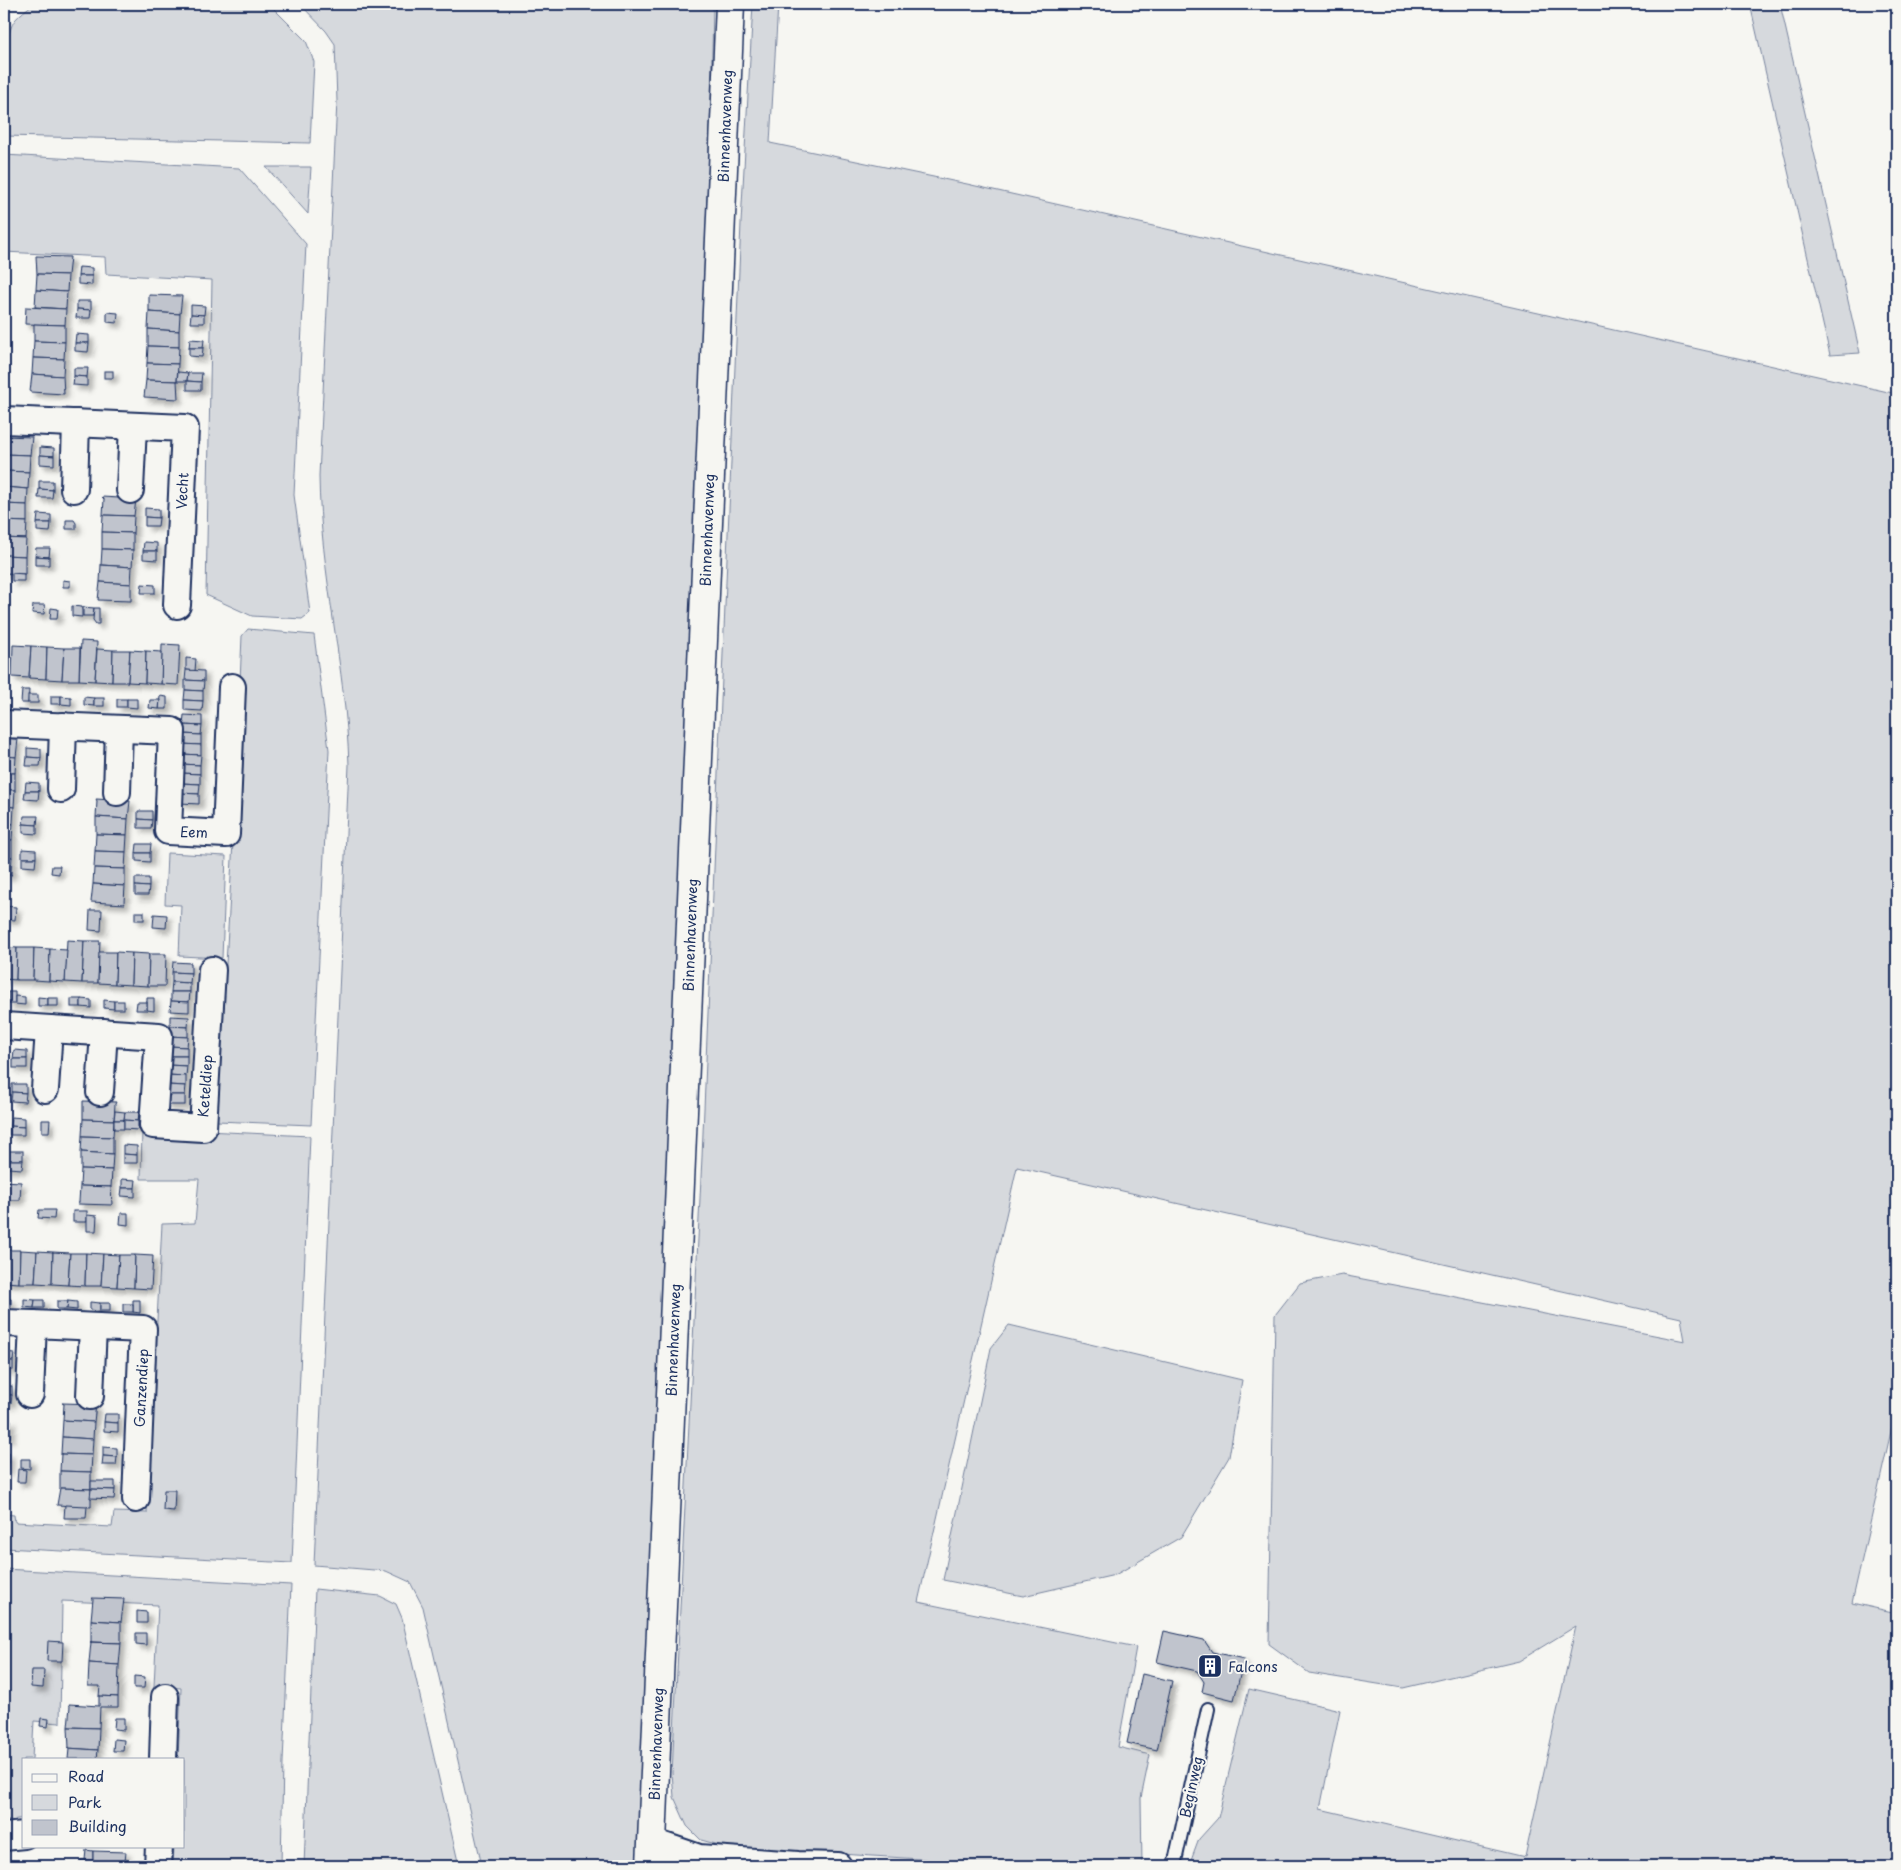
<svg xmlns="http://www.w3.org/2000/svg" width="1901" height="1870" viewBox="0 0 1901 1870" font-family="'Playpen Sans',sans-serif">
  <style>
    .green { fill: #d6d9dd; stroke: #78849e }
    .building { fill: #c0c4cd; stroke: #1b2f5e; filter: url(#shadow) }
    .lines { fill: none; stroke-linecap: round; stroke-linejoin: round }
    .service-casing { stroke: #1b2f5e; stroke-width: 16 }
    .minor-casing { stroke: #1b2f5e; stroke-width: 30 }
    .tertiary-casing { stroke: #1b2f5e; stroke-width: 31 }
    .service { stroke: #f6f6f2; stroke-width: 12 }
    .minor { stroke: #f6f6f2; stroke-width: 26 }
    .tertiary { stroke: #f6f6f2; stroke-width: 28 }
    .labels { text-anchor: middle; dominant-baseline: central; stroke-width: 4; stroke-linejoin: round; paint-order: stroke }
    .street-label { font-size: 14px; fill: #1b2f5e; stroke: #f6f6f2 }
    .poi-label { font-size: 14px; fill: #1b2f5e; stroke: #f6f6f2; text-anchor: start }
  </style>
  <defs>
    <filter id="shadow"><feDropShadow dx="4.5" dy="4.5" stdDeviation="2.5" flood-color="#0004"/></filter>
  </defs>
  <rect width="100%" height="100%" fill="#f6f6f2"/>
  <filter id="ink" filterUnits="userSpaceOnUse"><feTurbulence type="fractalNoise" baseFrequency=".02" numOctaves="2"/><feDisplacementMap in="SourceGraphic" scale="10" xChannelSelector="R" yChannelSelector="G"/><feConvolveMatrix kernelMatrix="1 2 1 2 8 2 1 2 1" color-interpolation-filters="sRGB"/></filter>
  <g filter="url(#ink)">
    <g class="green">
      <path d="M33,4H269L306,41L314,62L310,143L4,136C4,110 0,40 15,20C20,14 27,9 33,4Z"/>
      <path d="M300,4H713L711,103L653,1515L637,1866H482L423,1607L410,1582L386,1571L314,1565L349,765C346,668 320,573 319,476L337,101L335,44L326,31Z"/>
      <path d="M753,4H778L770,143L967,184L1897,394V1405L1852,1603L1897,1613V1866H1189L1199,1839L1218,1818L1249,1689L1340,1710L1320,1809L1525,1857L1576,1626L1519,1661L1403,1688L1309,1673L1269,1644L1275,1315L1300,1283L1342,1275L1685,1341L1681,1318L1017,1167L918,1602L1136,1647L1118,1747L1150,1755L1141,1798L1142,1866H1145H983L937,1860L727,1847L701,1840L687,1826L674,1797L672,1773L702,1157L741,223Z"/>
      <path d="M1750,4H1780L1860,353L1830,355Z"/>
      <path d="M4,155L239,168L306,244L294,495L310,613L302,619L252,616L206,595L212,280L106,274L105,257L4,252Z"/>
      <path d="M266,167H311L308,214Z"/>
      <path d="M248,629L314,635L329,750L311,1125L217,1121L233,842L242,636Z"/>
      <path d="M167,853L226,856L222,958L179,956L181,905L165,904Z"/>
      <path d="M142,1128L310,1136L292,1563L4,1548V1514L14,1515L15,1522L112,1527L114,1512L147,1513L162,1224L195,1223L199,1179H141Z"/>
      <path d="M1009,1325L1242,1380L1229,1457L1181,1537L1115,1575L1023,1596L943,1580L991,1348Z"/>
      <path d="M4,1569L291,1585L283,1762L281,1866H173L174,1846H184V1759H178L181,1688L154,1686L158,1605L62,1601L60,1723L34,1721L32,1759H24V1818L4,1821Z"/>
      <path d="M315,1589L380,1596L396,1604L402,1618L459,1866H304Z"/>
    </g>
    <g class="building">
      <path d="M36,256L70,257L68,275L37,274Z"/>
      <path d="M79,267L92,268V276H78Z"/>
      <path d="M37,274L68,275L67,292L36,290Z"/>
      <path d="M78,276H92V285L78,284Z"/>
      <path d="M36,290L67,292L66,309L35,307Z"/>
      <path d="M149,295L182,296L180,314L149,312Z"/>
      <path d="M77,301H91V310L77,309Z"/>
      <path d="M191,305L205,306L204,315L191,314Z"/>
      <path d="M26,307L66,309L65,325L25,324Z"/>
      <path d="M77,309L91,310L90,318H76Z"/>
      <path d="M107,312L118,313L117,323L107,322Z"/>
      <path d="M149,312L180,314L179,331L148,329Z"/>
      <path d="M191,314L204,315V323H190Z"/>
      <path d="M34,324L65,325V342L34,341Z"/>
      <path d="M148,329L179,331V347L148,346Z"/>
      <path d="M76,334L89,335V343H75Z"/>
      <path d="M190,339L204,340L203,348H189Z"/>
      <path d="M34,341L65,342L64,359L33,358Z"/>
      <path d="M75,343H89L88,352L75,351Z"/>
      <path d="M148,346L179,347L178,364L147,363Z"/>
      <path d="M189,348H203L202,357L189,356Z"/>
      <path d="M33,358L64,359L63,376L32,374Z"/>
      <path d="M147,363L178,364L177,381L146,380Z"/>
      <path d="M74,368H88L87,377L74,376Z"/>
      <rect x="104" y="371" width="9" height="7"/>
      <path d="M178,372L188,373L187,381H177Z"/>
      <path d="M188,373H202L201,382L187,381Z"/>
      <path d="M32,374L63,376L64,394L30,392Z"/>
      <path d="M74,376L87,377V386L73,385Z"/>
      <path d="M146,380L177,381L178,399L144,397Z"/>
      <path d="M187,381L201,382V390H187Z"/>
      <path d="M4,436L32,437L30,455L4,454Z"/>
      <path d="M40,447L54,448V456L40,455Z"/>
      <path d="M4,454L30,455L29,472L4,471Z"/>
      <path d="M40,455L54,456V465L40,464Z"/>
      <path d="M4,471L29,472L28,489L4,487Z"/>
      <path d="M39,481H53V490L39,489Z"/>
      <path d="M4,487L28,489L27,505L4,504Z"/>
      <path d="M39,489L53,490L52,498H38Z"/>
      <path d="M102,497L136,499L134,516L103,515L104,499Z"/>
      <path d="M4,504L27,505V522L4,521Z"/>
      <path d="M145,508L159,509V518L145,517Z"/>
      <path d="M38,514L51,515V523H37Z"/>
      <path d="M103,515L134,516L133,533L102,532Z"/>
      <path d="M145,517L159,518L158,526H145Z"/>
      <path d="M66,520H74L76,523V529H66Z"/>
      <path d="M4,521L27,522L26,539L4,538Z"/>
      <path d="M37,523H51L50,532L37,531Z"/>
      <path d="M102,532L133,533V550L102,549Z"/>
      <path d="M4,538L26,539L25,556L4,555Z"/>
      <path d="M144,542L157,543V551H143Z"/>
      <path d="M36,548H50L49,557L35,556Z"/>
      <path d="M102,549L133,550L132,567L101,565Z"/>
      <path d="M143,551H157V560L143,559Z"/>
      <path d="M4,555L25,556V574L4,573Z"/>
      <path d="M35,556L49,557V565H35Z"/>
      <path d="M101,565L132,567L131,584L100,582Z"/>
      <path d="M12,573L24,574V581H12Z"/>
      <path d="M63,580L70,581V587H63Z"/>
      <path d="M100,582L131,584V601L98,600Z"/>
      <path d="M142,584L155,585V593H141Z"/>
      <path d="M33,605H45L44,614L32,613Z"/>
      <path d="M72,606L82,607V617L72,616Z"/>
      <path d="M83,607L94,608L93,616H83Z"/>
      <path d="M51,608L58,609L57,619H50Z"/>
      <path d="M94,608H99V624H96L93,620Z"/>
      <path d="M81,641L97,642L95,681L79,680Z"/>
      <path d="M162,644L180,645L178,685L161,684Z"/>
      <path d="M13,645L31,646L29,678L12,677Z"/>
      <path d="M31,646L47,647L46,679L29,678Z"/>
      <path d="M47,647L64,648L62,680L46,679Z"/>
      <path d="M64,648H80L79,680H62Z"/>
      <path d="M97,649L113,650L112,682L95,681Z"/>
      <path d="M113,650H130L128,682H112Z"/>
      <path d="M130,650L146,651L145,683L128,682Z"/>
      <path d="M146,651L162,652L161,684L145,683Z"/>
      <path d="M186,658L196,659L195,671L186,670Z"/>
      <path d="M186,670L204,671V681L185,680Z"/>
      <path d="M185,680L204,681L203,691L185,690Z"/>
      <path d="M22,690H29L28,703H21Z"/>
      <path d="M185,690L203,691V701L184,700Z"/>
      <rect x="28" y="695" width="10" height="8"/>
      <rect x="51" y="696" width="10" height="8"/>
      <path d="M61,696L71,697V705L61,704Z"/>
      <path d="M160,696L167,697V709H159Z"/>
      <path d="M84,697L94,698V706L84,705Z"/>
      <rect x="94" y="698" width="10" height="8"/>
      <rect x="117" y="699" width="10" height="8"/>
      <path d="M127,699H137V708L127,707Z"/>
      <path d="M150,700H160L159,709L149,708Z"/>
      <path d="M184,700L203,701L202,711L184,710Z"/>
      <path d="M184,715L202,716V726L183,725Z"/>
      <path d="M183,725L202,726L201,735L183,734Z"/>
      <path d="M183,734L201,735V745L182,744Z"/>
      <path d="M4,738L18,739L16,757L4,756Z"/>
      <path d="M182,744L201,745V755L182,754Z"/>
      <path d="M27,748L41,749V758L27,757Z"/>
      <path d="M182,754L201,755L200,765L181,764Z"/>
      <path d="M4,756L16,757L15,773H4Z"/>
      <path d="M27,757L41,758L40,766H26Z"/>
      <path d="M181,764L200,765V774L181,773Z"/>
      <rect x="4" y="773" width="11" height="17"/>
      <path d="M181,773L200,774V784L181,783Z"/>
      <path d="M26,782L39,783V791H25Z"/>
      <path d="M181,783L200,784L199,794L180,793Z"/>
      <path d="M4,790H15L14,807L4,806Z"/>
      <path d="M25,791H39L38,800L24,799Z"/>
      <path d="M180,793L199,794V804L180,803Z"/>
      <path d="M96,799L130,801L128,819L96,817L97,801Z"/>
      <path d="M4,806L14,807L13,824L4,823Z"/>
      <path d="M138,811H152V820L138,819Z"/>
      <path d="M24,816H38L37,825L23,824Z"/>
      <path d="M96,817L128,819L127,835L96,834Z"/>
      <path d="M138,819L152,820L151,828H138Z"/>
      <path d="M4,823L13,824L12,840H4Z"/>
      <path d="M23,824L37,825V834L23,833Z"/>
      <path d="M96,834L127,835L126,852L95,851Z"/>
      <rect x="4" y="840" width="8" height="17"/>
      <path d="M137,844H151L150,853H136Z"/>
      <path d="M22,849L36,850V858H22Z"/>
      <path d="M95,851L126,852L125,869L94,868Z"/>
      <path d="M136,853H150V862L136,861Z"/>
      <path d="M4,857H12L11,874L12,875H4Z"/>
      <path d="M22,858H36L35,867L22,866Z"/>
      <path d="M52,866H60L59,874L51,873Z"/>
      <path d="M94,868L125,869V886L93,884Z"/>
      <path d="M135,878H149V887L135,886Z"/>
      <path d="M93,884L125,886L124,902L125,904L91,902Z"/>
      <path d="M135,886L149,887L148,895H135Z"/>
      <path d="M4,906L16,907L15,920L4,919Z"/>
      <path d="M90,910H102L101,931L89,930Z"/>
      <rect x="135" y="912" width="9" height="8"/>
      <path d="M154,914L167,915L166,928L153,927Z"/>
      <path d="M67,940L84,941L82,983L65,982Z"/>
      <path d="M84,941H100L98,983H82Z"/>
      <path d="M4,947L17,948L16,980L4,979Z"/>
      <path d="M17,948H34L33,980H16Z"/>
      <path d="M34,948L50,949L49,981L33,980Z"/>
      <path d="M50,949L67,950L65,982L49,981Z"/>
      <path d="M99,952H116L115,984L98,983Z"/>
      <path d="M116,952L132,953L131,985L115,984Z"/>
      <path d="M132,953L149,954L148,986L131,985Z"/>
      <path d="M149,954H166L165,986H148Z"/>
      <path d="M173,962L191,963V973L172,972Z"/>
      <path d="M172,972L191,973L190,983L172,982Z"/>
      <path d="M172,982L190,983V992H171Z"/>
      <rect x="8" y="992" width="7" height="12"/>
      <path d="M171,992H190L189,1002L171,1001Z"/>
      <path d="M15,996L25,997V1005L15,1004Z"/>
      <path d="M38,997L48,998V1006H38Z"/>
      <rect x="48" y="998" width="10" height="8"/>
      <path d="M147,998H154V1011L147,1010Z"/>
      <rect x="71" y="999" width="10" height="8"/>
      <path d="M81,999L91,1000V1008L81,1007Z"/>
      <path d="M104,1000L114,1001V1009L104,1008Z"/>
      <rect x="114" y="1001" width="10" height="8"/>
      <path d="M171,1001L189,1002V1012L170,1011Z"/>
      <path d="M137,1002H147V1010H136Z"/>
      <path d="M170,1016L189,1017L188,1027L170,1026Z"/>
      <path d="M170,1026L188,1027V1037L169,1036Z"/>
      <path d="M169,1036L188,1037L187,1047L169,1046Z"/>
      <path d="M169,1046L187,1047V1056H168Z"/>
      <path d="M14,1050L27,1051V1059H13Z"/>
      <path d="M168,1056H187V1066L168,1065Z"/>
      <rect x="13" y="1059" width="14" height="9"/>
      <path d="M168,1065L187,1066L186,1076L167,1075Z"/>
      <path d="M167,1075L186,1076V1086L167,1085Z"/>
      <path d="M12,1084H26V1093L12,1092Z"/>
      <path d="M167,1085L186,1086L185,1095H166Z"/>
      <path d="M12,1092L26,1093L25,1102L11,1101Z"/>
      <rect x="166" y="1095" width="19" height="10"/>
      <path d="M83,1101L116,1102L115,1104L114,1120L83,1119Z"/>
      <path d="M115,1111L125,1112L124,1120H114Z"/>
      <path d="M125,1112H139L138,1121L124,1120Z"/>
      <path d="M11,1117L24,1118V1127L10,1126Z"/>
      <path d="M83,1119L114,1120L113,1137L82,1136Z"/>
      <path d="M42,1120H50L49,1132H42Z"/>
      <rect x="114" y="1120" width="10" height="9"/>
      <path d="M124,1120L138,1121V1130L124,1129Z"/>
      <path d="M10,1126L24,1127V1135H10Z"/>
      <path d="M82,1136L113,1137V1154L81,1152Z"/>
      <path d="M123,1145L137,1146V1155L123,1154Z"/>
      <rect x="9" y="1151" width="14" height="9"/>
      <path d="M81,1152L113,1154L112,1170L81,1169Z"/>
      <path d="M123,1154L137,1155V1163H123Z"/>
      <path d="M4,1159L9,1160L8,1168H4Z"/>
      <path d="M9,1160H23L22,1169L8,1168Z"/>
      <path d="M81,1169L112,1170L111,1187L80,1186Z"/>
      <path d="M122,1179L136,1180L135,1188H122Z"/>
      <path d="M4,1181L21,1182L20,1200H4Z"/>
      <path d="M80,1186L111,1187L112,1205L78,1204L79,1202Z"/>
      <path d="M122,1188H135V1197L121,1196Z"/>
      <path d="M39,1210H55L54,1219L38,1218Z"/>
      <rect x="73" y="1211" width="14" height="11"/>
      <path d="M121,1213H128V1225L120,1224Z"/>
      <path d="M87,1215L97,1216L96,1231H87Z"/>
      <path d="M4,1250H20L19,1283L4,1282Z"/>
      <path d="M20,1250L37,1251L35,1283H19Z"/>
      <path d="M37,1251L53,1252L52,1284L35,1283Z"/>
      <path d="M53,1252L70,1253L68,1285L52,1284Z"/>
      <path d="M70,1253H86L85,1286L68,1285Z"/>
      <path d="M86,1253L103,1254L101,1286H85Z"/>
      <path d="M103,1254L119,1255L117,1287L101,1286Z"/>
      <path d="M119,1255H135L134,1288L117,1287Z"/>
      <path d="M135,1255L153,1256L151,1289L134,1288Z"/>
      <path d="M4,1298L11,1299V1307L4,1306Z"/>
      <path d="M24,1299L35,1300L34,1308L24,1307Z"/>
      <path d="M35,1300H44V1308H34Z"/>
      <path d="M133,1300H140V1313L133,1312Z"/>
      <path d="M57,1301H68L67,1309H57Z"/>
      <path d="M68,1301L77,1302V1310L67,1309Z"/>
      <path d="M90,1302L100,1303V1311L90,1310Z"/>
      <rect x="100" y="1303" width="10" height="8"/>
      <rect x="123" y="1304" width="10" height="8"/>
      <path d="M4,1352L14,1353L13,1361H4Z"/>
      <rect x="4" y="1361" width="9" height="9"/>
      <rect x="4" y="1386" width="8" height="9"/>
      <path d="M4,1395H12L11,1403H4Z"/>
      <path d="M62,1403L96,1404L94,1422L63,1420L64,1404Z"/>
      <path d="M105,1414H118V1423L104,1422Z"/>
      <path d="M4,1420H11L10,1428H4Z"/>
      <path d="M63,1420L94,1422L93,1439L62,1437Z"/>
      <path d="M104,1422L118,1423V1432L104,1431Z"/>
      <rect x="4" y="1428" width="6" height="9"/>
      <path d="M62,1437L93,1439L92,1455L61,1454Z"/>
      <path d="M103,1447L117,1448V1457L103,1456Z"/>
      <rect x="4" y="1453" width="5" height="9"/>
      <path d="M61,1454L92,1455L91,1472L60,1471Z"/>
      <path d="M103,1456L117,1457L116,1465H102Z"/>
      <path d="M21,1459H30V1469L21,1468Z"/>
      <path d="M4,1462H9L8,1471H4Z"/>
      <path d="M18,1469L26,1470L25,1482H17Z"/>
      <path d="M60,1471L91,1472V1489L60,1488Z"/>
      <path d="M91,1481H115V1490L91,1489Z"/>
      <path d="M60,1488L91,1489V1507L57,1505Z"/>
      <path d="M91,1489L115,1490L114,1499L90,1498Z"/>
      <path d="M164,1490H175L174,1511L163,1510Z"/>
      <path d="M65,1505L87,1506L86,1518H64Z"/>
      <path d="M92,1598L124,1599L121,1622L91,1620L93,1599Z"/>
      <path d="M137,1611L147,1612V1623H137Z"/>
      <path d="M91,1620L121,1622V1643L90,1642H91Z"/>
      <path d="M1164,1631L1204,1640L1212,1652L1244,1659L1234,1700L1202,1692L1204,1682L1197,1671L1157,1662Z"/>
      <path d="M136,1633H146V1645L136,1644Z"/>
      <path d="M48,1641L63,1642L62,1661H47Z"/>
      <path d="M90,1642L121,1643L119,1665L89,1663L91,1642Z"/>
      <path d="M89,1663L119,1665L118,1697L99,1696L100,1686H88Z"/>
      <path d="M32,1670H44L43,1688L31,1687Z"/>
      <path d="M1142,1674L1172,1681L1157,1750L1127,1743Z"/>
      <path d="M134,1676L145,1677L144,1688H134Z"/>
      <path d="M99,1696L118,1697V1707H100L99,1728L68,1727L70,1706L69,1704L99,1706Z"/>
      <path d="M41,1718L49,1719L48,1727L40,1726Z"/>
      <path d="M115,1718H124V1730L114,1729Z"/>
      <path d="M68,1727L99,1728L98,1750L67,1748H69Z"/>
      <path d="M114,1739L124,1740L123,1751H113Z"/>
      <path d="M67,1748L98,1750L97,1759H68L69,1749Z"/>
      <path d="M86,1850L93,1851V1861L85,1860Z"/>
      <path d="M93,1851L126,1852L125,1862L93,1861Z"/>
      <path d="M81,1860L112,1861V1863L111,1862V1866H81Z"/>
      <path d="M26,1863L36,1864V1866H26Z"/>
    </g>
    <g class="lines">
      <defs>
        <path id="service" d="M1174,1866L1208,1709"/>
        <g id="minor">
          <path d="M4,420L185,428L177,605"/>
          <path d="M74,489L76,423"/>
          <path d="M130,490L133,426"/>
          <path d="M4,724L172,731L168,831L226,834L232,687"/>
          <path d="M61,789L63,726"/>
          <path d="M117,792L119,729"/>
          <path d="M4,1026L159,1036L153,1125L203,1128L212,970"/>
          <path d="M45,1089L49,1029"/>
          <path d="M100,1092L104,1032"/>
          <path d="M4,1323L33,1324"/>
          <path d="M30,1394L33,1324L143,1329L136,1499"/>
          <path d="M90,1396L93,1327"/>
          <path d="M163,1759L165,1697"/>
          <path d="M4,1837L24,1835"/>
          <path d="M652,1842L699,1858L798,1865L838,1866"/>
          <path d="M158,1866L159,1846"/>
        </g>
        <path id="tertiary" d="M651,1866L730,4"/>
      </defs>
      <use href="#service" class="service-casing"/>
      <use href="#minor" class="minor-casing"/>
      <use href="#tertiary" class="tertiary-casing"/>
      <use href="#service" class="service"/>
      <use href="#minor" class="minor"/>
      <use href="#tertiary" class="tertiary"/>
    </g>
  </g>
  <defs>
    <symbol id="building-square" viewBox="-11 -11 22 22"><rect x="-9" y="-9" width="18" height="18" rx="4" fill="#1b2f5e" stroke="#f6f6f2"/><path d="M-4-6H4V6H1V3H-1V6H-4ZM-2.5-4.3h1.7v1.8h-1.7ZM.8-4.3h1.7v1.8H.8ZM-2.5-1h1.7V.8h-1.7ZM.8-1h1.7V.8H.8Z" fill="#fff"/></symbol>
  </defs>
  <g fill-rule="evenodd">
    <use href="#building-square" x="1196" y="1652" width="28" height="28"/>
  </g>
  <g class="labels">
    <g class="street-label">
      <text transform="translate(725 126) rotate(-88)">Binnenhavenweg</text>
      <text transform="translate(182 491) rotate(-87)">Vecht</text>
      <text transform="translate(707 530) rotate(-88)">Binnenhavenweg</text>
      <text transform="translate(194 832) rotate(2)">Eem</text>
      <text transform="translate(690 935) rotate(-88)">Binnenhavenweg</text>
      <text transform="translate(205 1086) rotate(-86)">Keteldiep</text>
      <text transform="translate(673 1340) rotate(-88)">Binnenhavenweg</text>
      <text transform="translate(141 1388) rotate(-87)">Ganzendiep</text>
      <text transform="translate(656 1744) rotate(-88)">Binnenhavenweg</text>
      <text transform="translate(1191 1787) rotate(-78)">Beginweg</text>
    </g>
    <g class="poi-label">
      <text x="1228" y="1666">Falcons</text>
    </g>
  </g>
  <rect width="1901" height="1870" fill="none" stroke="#f6f6f2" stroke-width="20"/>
  <rect x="10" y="10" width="1881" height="1850" fill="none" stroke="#1b2f5e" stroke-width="2" filter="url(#ink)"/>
  <rect x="22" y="1758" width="162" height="90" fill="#f6f6f2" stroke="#9ea6b7"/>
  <rect x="32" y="1774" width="25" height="8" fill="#f6f6f2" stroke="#9ea6b7"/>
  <text x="68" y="1782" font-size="15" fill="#1b2f5e">Road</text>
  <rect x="32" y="1795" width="25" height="15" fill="#d6d9dd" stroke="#9ea6b7"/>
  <text x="68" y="1808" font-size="15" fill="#1b2f5e">Park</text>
  <rect x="32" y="1820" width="25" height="15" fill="#c0c4cd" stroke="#9ea6b7"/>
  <text x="68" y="1832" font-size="15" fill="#1b2f5e">Building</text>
</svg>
